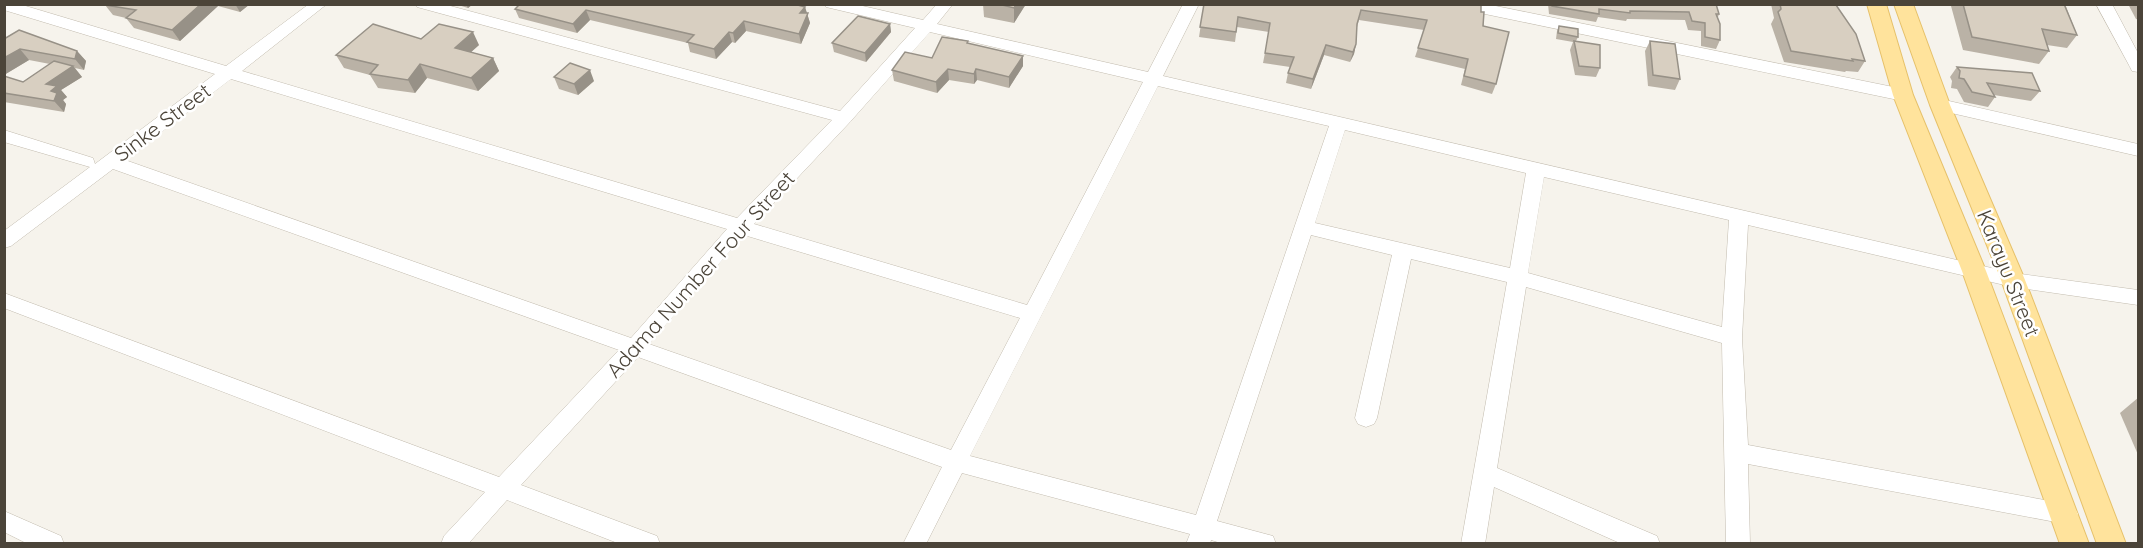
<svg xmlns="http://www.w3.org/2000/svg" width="2143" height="548" viewBox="0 0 2143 548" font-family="Quicksand,sans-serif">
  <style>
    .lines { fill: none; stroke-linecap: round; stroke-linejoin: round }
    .minor-casing { stroke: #c2bbae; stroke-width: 1 }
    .major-casing { stroke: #e6c16a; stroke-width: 2 }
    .minor { fill: #fff; fill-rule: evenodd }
    .major { fill: #ffe39c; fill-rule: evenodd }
    .wall { fill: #bab2a6 }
    .shaded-wall { fill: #979187 }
    .building { fill: #d8cfc1; stroke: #979187; stroke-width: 1.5 }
    .labels { text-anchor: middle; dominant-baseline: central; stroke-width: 5; stroke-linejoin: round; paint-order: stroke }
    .street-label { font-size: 21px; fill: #4b4439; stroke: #fff }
  </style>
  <rect width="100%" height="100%" fill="#f6f3ec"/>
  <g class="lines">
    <defs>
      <g id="minor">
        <path d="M4,4H19L226,66L309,4H327L242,71L737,218L832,120L417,7L416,4H443L840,111L915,28L826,7L825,4H854L923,20L937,4H953L937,24L1148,72L1183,4H1199L1163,76L2013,273L2138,290V305L2013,287L1748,225L1742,338L1748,445L2066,504L2074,507L2078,514L2074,521L2066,524L1748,464L1750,544H1726L1722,343L1526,287L1497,468L1657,536L1660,544H1622L1494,487L1485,544H1461L1507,282L1411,259L1377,418L1374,424L1366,427L1358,424L1355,418L1392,255L1311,235L1217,521L1273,536L1276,544H1224L1211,540L1210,544H1186L1190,534L962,473L926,544H903L942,467L638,357L521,485L657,536L660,544H620L507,500L468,544H441L444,536L485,492L4,308V293L499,477L619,350L113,169L11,246L4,248V231L90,167L4,142V130L93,158L95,164L215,74L4,10ZM930,32L1143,82L1027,305L754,224L850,122ZM231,79L727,229L631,338L125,160ZM1158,86L1329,126L1196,515L970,456ZM1345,130L1526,173L1510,268L1315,223ZM1544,177L1729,220L1722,327L1528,273ZM744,235L1020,318L951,450L649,344Z"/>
        <path d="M1454,4H1486L1903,89L1909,91L1911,95L1909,99L1903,101L1461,9Z"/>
        <path d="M2096,4H2112L2138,53V72L2132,71L2130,67Z"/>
        <path d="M1940,99L2138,144V156L1934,109L1931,105L1934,101Z"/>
        <path d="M4,511L61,536L64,544H28L4,532Z"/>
      </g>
      <g id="major">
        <path d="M1867,4H1886L1913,95L1986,271L2089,544H2060L1962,271L1893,95Z"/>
        <path d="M1894,4H1913L1950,105L2025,280L2126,544H2097L2001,280L1930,105Z"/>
      </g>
    </defs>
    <use href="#minor" class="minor-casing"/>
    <use href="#major" class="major-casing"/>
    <use href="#minor" class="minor"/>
    <use href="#major" class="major"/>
  </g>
  <g class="wall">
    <path d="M250,4L240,12L218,6L180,41L134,28L126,18L113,15L105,5Z"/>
    <path d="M455,4H473L468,8Z"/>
    <path d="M983,4H1026L1014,23L984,17Z"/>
    <path d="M1204,4L1481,12L1496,84L1492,94L1461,85L1465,69L1415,57L1424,30L1359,20L1357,27L1356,44L1354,54L1350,62L1324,55L1311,89L1286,83L1288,73L1290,67L1263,63L1269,32L1237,27L1235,42L1199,37Z"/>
    <path d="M1548,4H1716L1719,14L1718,17L1720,40L1716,49L1701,46V31L1688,30L1685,20L1627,19L1626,21L1598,17L1596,22L1549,14Z"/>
    <path d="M1771,4H1832L1865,61L1858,72L1846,71L1845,72L1784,62L1771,24L1774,18Z"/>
    <path d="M1953,4H2065L2077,35L2067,48L2047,45L2049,51L2039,64L1963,50L1951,6Z"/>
    <path d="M2128,4H2139V20L2136,19Z"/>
    <path d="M805,7L810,23L801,44L746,31L735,43L732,42L716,59L690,52L688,43L590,20L577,33L519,18L515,9Z"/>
    <path d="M890,24L891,32L866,62L834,52L832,43Z"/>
    <path d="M1559,26L1578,37L1576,41L1600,68L1596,77L1575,75L1570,50L1573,42L1556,39L1557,31Z"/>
    <path d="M4,39L77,51L86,61L84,70L75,68L82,77L61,90L67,97L63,100L66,104L64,112L4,102V76L23,82L50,64L29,60L4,75Z"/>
    <path d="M421,39L479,45L471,52L493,58L499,71L478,91L427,78L415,93L378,88L370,75L344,68L336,55Z"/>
    <path d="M968,41V43L1023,66L1009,88L977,80L974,84L949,80L937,93L894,81L892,70L932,58Z"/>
    <path d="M1650,41L1680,79L1675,90L1648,86L1645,51Z"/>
    <path d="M1957,67L2040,91L2031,101L1994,95L1995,97L1988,107L1964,102L1957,89L1951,88L1952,81L1950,77Z"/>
    <path d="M554,77L594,81L578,95L559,89Z"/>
    <path d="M2139,397V457L2120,413Z"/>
  </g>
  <g class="shaded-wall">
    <path d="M201,4H217L218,6L180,41L172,30Z"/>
    <path d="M235,4H250L240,12Z"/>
    <path d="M466,4H473L468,8Z"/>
    <path d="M1016,4H1026L1014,23V8Z"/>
    <path d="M805,7L810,23L801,44L799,34L800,13Z"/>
    <path d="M586,10L590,20L577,33L573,24Z"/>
    <path d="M744,21L746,31L735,43L733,33Z"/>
    <path d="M890,24L891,32L866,62L865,53Z"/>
    <path d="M473,32L479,45L461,61L455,48Z"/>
    <path d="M729,32L732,42L716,59L714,49Z"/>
    <path d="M1356,44L1354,54L1350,62L1353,52Z"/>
    <path d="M1326,45L1324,55L1311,89L1313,79Z"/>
    <path d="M20,49L29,60L4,75V58Z"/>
    <path d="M77,51L86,61L84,70L75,59Z"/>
    <path d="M1023,56V66L1009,88V77Z"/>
    <path d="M493,58L499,71L478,91L471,78Z"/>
    <path d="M420,64L427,78L415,93L408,80Z"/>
    <path d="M73,66L82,77L61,90L67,97L63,100L66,104L64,112L54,101L46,84Z"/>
    <path d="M948,69L949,80L937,93L936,82Z"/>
    <path d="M976,69L977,80L974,84V74Z"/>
    <path d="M590,70L594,81L578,95L574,84Z"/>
  </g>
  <g class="building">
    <path d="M201,4L172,30L126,18L136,10L105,5Z"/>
    <path d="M520,4H794L805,7L800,13H808L799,34L744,21L733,33L729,32L714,49L687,42L694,35L586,10L573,24L515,9Z"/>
    <path d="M998,4H1016L1014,8Z"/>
    <path d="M1204,4H1477L1481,5V12H1484L1483,26L1509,32L1496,84L1464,76L1468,59L1418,48L1427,20L1361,10L1357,24L1356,44L1353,52L1326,45L1313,79L1288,73L1294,57L1265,53L1270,23L1238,17L1236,32L1200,27Z"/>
    <path d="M1552,4H1716L1719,14H1716L1720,24V40L1705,37V23L1692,21L1689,12L1630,11V13L1599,9V14L1552,6Z"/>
    <path d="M1780,4L1836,5L1856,34L1865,61L1852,59L1853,61L1791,51L1778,12L1781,9Z"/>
    <path d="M1963,4H2064L2077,35L2042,29L2049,51L1972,37Z"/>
    <path d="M858,16L890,24L865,53L832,43Z"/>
    <path d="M373,24L421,39L439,24L473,32L455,48L493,58L471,78L420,64L408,80L370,74L378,65L336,55Z"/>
    <path d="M1559,26L1578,29V37L1558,33Z"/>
    <path d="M19,30L77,51L75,59L20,49L4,58V39Z"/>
    <path d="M942,37L968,41L967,43L1023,56L1009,77L976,69L974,74L948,69L936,82L892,70L905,52L932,58Z"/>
    <path d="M1574,41L1600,45V68L1579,66Z"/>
    <path d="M1650,41L1675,44L1680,79L1653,75Z"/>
    <path d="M54,61L73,66L46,84L57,86L51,91L57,93L54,101L4,93V76L23,82Z"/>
    <path d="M570,63L590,70L574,84L554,77Z"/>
    <path d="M1957,67L2032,73L2040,91L1987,83L1995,97L1972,92L1964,79L1959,78L1960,71Z"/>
  </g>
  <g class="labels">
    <g class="street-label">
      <text transform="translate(162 122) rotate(-37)">Sinke Street</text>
      <text transform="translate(2009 273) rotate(68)">Karayu Street</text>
      <text transform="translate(700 274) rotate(-48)">Adama Number Four Street</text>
    </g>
  </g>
  <rect width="2143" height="548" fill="none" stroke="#4b4439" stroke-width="12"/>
</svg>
